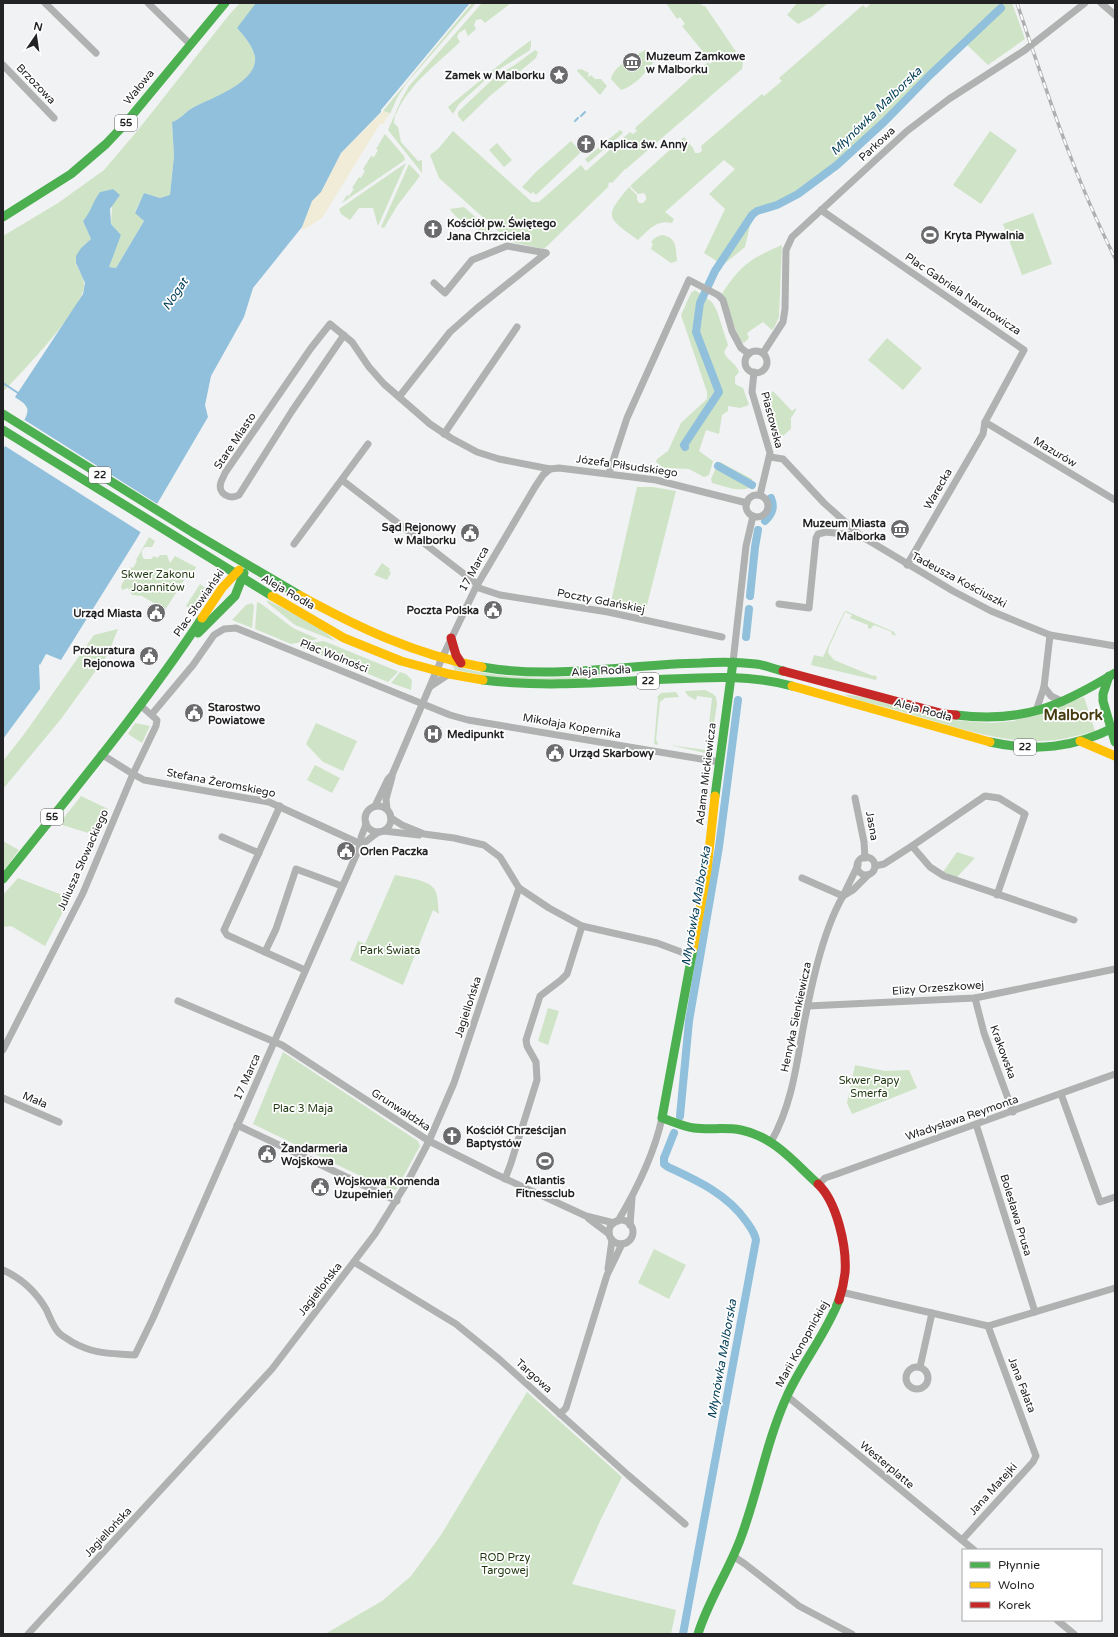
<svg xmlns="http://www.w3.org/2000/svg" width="1118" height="1637" viewBox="0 0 1118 1637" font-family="'Varela Round',sans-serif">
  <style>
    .green { fill: #cfe4c6 }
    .sand { fill: #f1ecd8 }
    .water { fill: #90c0db }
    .pier { fill: #f1f2f4 }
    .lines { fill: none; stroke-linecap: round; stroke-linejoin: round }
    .stream { stroke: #90c0db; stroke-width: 2 }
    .canal { stroke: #90c0db; stroke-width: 8 }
    .street { stroke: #b0b1b1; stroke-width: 7 }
    .fast { stroke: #4caf50; stroke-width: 9 }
    .slow { stroke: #ffc107; stroke-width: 9 }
    .jam { stroke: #c62828; stroke-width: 9 }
    .rail-casing { stroke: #afafb0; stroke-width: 3.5 }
    .rail { stroke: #fff; stroke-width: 2; stroke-dasharray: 6; stroke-linecap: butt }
    .labels { text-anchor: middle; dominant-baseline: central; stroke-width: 3.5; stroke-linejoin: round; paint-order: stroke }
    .shield { fill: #fff; stroke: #656566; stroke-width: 1 }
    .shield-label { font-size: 10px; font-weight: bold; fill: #232325 }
    .poi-label { font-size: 11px; font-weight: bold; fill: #232325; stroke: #fff; text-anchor: start }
    .street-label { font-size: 11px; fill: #232325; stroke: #fff }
    .park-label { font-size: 11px; fill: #1f370f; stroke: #fff }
    .water-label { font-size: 12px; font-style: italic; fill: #07415b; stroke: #fff }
    .district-label { font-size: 15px; font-weight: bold; fill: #453c12; stroke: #fff }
  </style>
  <rect width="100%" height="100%" fill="#f1f2f4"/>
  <g class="green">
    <path d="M240,3H274L237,28C244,36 253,46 255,57C258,82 212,99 194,107C186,111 181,119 172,122L174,156L170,196L160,198L144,193L135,212L144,221L116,268L108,267L121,235L111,224L113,189L100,192L89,214L83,221L91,239L81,248L76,263C78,269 83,277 84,283C88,304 21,373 5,390L3,389V236L58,203L104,170L138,130L229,15Z"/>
    <path d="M472,3H476L406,84L397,98L390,114L383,111Z"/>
    <path d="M482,3H511L485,23L481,19L476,20L474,25L476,29L468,36L465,29L459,33L457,37L460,42C437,64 409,84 396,114H395L394,123L398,127L401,142L418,161L422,160V173L388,130L401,100L409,86Z"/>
    <path d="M666,3H700L703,6H705L743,62L742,69L626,169H625L612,183L610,182L608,184L609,186L544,249L507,241L506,238L439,178L430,155L438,149L453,131L532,202H539L581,165L586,171L630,132L633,134L637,131L635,128L708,62L710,64L713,61L710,58L709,59L682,26L685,24L680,17L677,19Z"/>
    <path d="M797,3H828L811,17L798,24L787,15Z"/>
    <path d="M871,3H1012L1025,39L988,65L963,41L887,118L836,162L806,186L781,200L754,208L745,247L723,265L704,253L725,209L709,194L735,169L724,160L665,212L674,219L672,223C657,219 648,230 638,240C607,217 603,218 629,187L637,195V200L639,203H643L646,200V196L644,193L638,194L630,186L684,137L693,148L695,153H699L702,151L701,146L762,94L764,96L782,81L779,78L863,5L866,8Z"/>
    <path d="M531,40V47L529,51L493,73L459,104L453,114L448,107L515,52Z"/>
    <path d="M535,50L538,52L536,58L491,95L463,122L458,116V112L495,77L516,64Z"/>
    <path d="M645,50L654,61L652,64C645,74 633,87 621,90L611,79C614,65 634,57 645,50Z"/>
    <path d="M581,69L589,73L588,75L589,77L591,75L595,79H601L607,86L600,95L577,71V70Z"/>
    <path d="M620,130L623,132L622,134L588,163L585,159Z"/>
    <path d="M990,131L1017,150L981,204L953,185Z"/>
    <path d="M385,134L404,156L405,160L342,203L347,195L349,196L354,189L352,188L359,177L361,178L365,171L363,169L371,156L374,157L378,150L376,149Z"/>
    <path d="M571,141L581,152L536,195L533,192L531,194L522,187L537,171Z"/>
    <path d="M497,143L512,160L504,167L489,150Z"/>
    <path d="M406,163L378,226L373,208H359L350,220L341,214L339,209Z"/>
    <path d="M409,164L420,176L397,206L384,228L381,227Z"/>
    <path d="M464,207L498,237C482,231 459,224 450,209Z"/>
    <path d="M1033,213L1052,264L1022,275L1003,224Z"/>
    <path d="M662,235C677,237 676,249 677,261L671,263L651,249L653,244L651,242C654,238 657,236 662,235Z"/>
    <path d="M782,245L779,317L775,326L772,330L763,322L747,333L749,338L744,343L740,340L721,295C741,265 749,259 782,245Z"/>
    <path d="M695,290L712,302L717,311L728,345L724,352C728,362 735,361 739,372L735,377V384L743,388L749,405L740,408L728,406V411L722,415L719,434L706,430L699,451L713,461L709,475L704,477L689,469L664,468L656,462L657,459L668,451L681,423L707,399V392L681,315L691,293Z"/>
    <path d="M887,338L922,368L903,390L868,360Z"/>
    <path d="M773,391L792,411L796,408V410L791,418V429L778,440L766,402L767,399Z"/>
    <path d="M720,462L752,479V487C739,493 725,486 712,483L711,479L718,463Z"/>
    <path d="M637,487H653L676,491L645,613L610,606Z"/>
    <path d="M149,537L155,541L152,547H145C141,550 141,555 144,559H151L154,556L157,558L160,555H167L170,563L175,556L196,567L192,576L188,574L165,610L142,596L132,595L128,588L122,590L121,586L131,567L133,568L137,561L136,560Z"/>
    <path d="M382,563L390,569L389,571L391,573L387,580L374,575Z"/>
    <path d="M200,584L210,591L196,612L186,606Z"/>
    <path d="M267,600L321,628L335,641L295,625L268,603Z"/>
    <path d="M257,602L260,603L293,628L318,639L291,644L255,629Z"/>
    <path d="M252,603L254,606L252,628L232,620L246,605Z"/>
    <path d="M846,611L894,632L896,636L891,634L892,632L874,625L870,629L868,628V625L850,618L852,615L845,612L829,647L828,653L834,660L873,676L874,675L877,677L876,680L811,665L814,655L823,657L844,612Z"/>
    <path d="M118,629L108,654L61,719L3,789V761L25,733L94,635Z"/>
    <path d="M324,641L397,671L398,672L388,682L299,646L302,644Z"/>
    <path d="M452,665C502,681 557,679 609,675L567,681L504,679L455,670Z"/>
    <path d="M400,672L406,674L412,680L411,690L391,683Z"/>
    <path d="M705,690L713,694L716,697L717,704L710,750L705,753L670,745L706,750L712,698L697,696L696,700L688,696L685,691Z"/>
    <path d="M676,692L679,697L665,698L660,702L656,740L658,743L657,745L654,744L658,699L657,697L661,693Z"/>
    <path d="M844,694L869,698L952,720L991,723L1014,721L1084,697L1095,731C1077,736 1058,741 1039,741C993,742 940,722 896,710C884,706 852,700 844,694Z"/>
    <path d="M135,723L150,726L142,743L128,734Z"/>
    <path d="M316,723L357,741L343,771L323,762L306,744Z"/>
    <path d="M315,765L340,778L332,793L307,780Z"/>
    <path d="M81,796L108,809L98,836L59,824Z"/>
    <path d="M3,841L19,850L3,872Z"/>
    <path d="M957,852L975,858L957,877L943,872Z"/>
    <path d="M395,875C407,878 431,879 436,892C438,898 438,907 439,914L433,910L403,985L350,960L358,941L365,944Z"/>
    <path d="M18,878L70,898L45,946L11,926L3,927V895Z"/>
    <path d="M548,1008L559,1011L548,1045L538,1041Z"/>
    <path d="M283,1052L418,1141L420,1146L396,1190L385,1188L253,1124Z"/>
    <path d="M855,1065L885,1071L909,1070L917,1088L852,1114L847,1103Z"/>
    <path d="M654,1249L686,1265L669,1299L638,1283Z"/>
    <path d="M527,1392L622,1477L601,1519L572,1584L676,1610L671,1634H325L382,1601L411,1576L441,1535Z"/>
  </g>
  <path class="sand" d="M383,111L390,113L383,124H380L322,218L303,230L302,227L312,201L321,192L341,153Z"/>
  <path class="water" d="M256,3H470L381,110V112L341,153L321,192L312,201L302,227L253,288L244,317L211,376L205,405L208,417L136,540L61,660L46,654L40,665L39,664L40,689L3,739V449C9,441 31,417 27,408C25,403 19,400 15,397L83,294L85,283L76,263V256L81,248L91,239L83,221C91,212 93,201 100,192L113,189L120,195L110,209L111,224L121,235L109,267L116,268L144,221L135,213L144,193L160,198L170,195L174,156L172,122C181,119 186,111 194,107C212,98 258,82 255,57C253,46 244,36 237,28Z"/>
  <path class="pier" d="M23,419L159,505L142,533L5,446Z"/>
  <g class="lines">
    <g class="stream">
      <path d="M581,116L585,112"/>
      <path d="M575,121L578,118"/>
      <path d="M3,383L18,393"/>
    </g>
    <g class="canal">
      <path d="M685,447L684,445L719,392L696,332L700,303L715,271L752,215L757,211L777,205L798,194L837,165L884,122L930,75L1001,8"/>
      <path d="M718,466L752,485"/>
      <path d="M765,521C772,514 775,508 771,498"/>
      <path d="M750,596L755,547L758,530"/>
      <path d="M746,637L749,609"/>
      <path d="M680,1116L689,1021L719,847L738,700"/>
      <path d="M674,1133L664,1158V1164L668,1167C698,1181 727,1194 746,1221C751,1228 755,1233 756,1240L683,1634"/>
    </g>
    <g class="street">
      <path d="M45,3L96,53"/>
      <path d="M148,3L190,44"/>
      <path d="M1101,3L1115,15"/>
      <path d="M3,65L54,118"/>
      <path d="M821,210L1024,350L985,422L983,434L907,565"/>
      <path d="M434,283L445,293L472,260L507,246L546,253"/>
      <path d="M344,335L292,411L239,495C230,500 217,494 221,482C222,479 224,476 225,473L311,348L330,324L352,342L369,367L384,384L430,424L451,438L477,452L499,459L550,469L559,468L656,480L747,503"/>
      <circle cx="756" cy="362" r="11"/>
      <path d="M763,353L783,322L785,309L786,250L792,237L907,131L949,99L1025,50L1085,3"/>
      <path d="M754,372L752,392L770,453L760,495"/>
      <path d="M399,397L450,332L476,309L546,253"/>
      <path d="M985,422L1115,500"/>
      <path d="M444,434L517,327"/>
      <path d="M770,457L783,459L824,503L861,536L953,591L991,611L1050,635L1115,646"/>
      <path d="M609,473L627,418L689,280L718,295L723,300L732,331L741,348L749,354"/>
      <path d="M342,480L477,584"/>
      <circle cx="757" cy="506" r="11"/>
      <path d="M294,544L368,444"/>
      <path d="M476,587L500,595L608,612L722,637"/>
      <path d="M779,604L809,608L816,538L818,534L826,532L861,536"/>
      <path d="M733,662L746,546L753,516"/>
      <path d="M431,686L449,674"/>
      <path d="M1044,687L1051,696L1063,702"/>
      <path d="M1036,711L1044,687L1050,635"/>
      <path d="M152,714L193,665L214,635L224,629L236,628L450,715L468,720L719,762"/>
      <path d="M101,754L133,774L144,780L269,802L361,844"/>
      <path d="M855,798L864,842L865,858"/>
      <circle cx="378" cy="819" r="13"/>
      <path d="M280,806L224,930L227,935L305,970"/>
      <path d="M375,806L388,779L392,775L442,658L476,587L535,487L543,475L550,469"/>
      <path d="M387,809L386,799L392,777"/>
      <path d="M391,818L402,825L424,834L454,838L484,845L500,857L519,888L549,908L582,926L657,943L692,956"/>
      <path d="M384,831L419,835"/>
      <path d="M222,837L259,853"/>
      <path d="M361,844C368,842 372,835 379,832"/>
      <path d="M912,846L930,867L944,876L1074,920"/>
      <circle cx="866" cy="866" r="9"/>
      <path d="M858,865L843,896L853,890L868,875"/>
      <path d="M875,866L884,864L912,846L985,796L999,798L1025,814L997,895"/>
      <path d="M265,952L276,929L296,869L342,886"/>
      <path d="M975,998L984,1033L1013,1112"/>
      <path d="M178,1001L282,1045L429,1141L495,1174L586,1216L614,1223"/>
      <path d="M808,1006L975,998L1115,969"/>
      <path d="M3,1050L83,893L133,774L156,726L157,720L140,705"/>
      <path d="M1061,1094L1100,1202L1115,1197"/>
      <path d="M3,1098L59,1122"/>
      <path d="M976,1124L1035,1312"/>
      <path d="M237,1125L397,1201"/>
      <path d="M771,1142C789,1110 795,1076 801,1040C809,996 821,934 843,896L802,878"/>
      <path d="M505,1179L511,1163L537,1080L536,1062L527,1046L526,1040L540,996L561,980L567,974L582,926"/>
      <path d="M818,1185L825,1178L834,1175L1115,1074"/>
      <path d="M589,1219L609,1234"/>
      <circle cx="621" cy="1232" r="12"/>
      <path d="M618,1221C637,1189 654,1155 662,1118"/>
      <path d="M630,1225L632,1198"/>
      <path d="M354,1262L456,1324L499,1359L628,1475L685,1524"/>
      <path d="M608,1269L612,1240"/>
      <path d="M3,1270C21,1278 36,1292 46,1309C50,1317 53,1327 59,1333C63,1337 68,1339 72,1342C96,1355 109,1353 135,1355L153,1318L361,844C359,835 365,832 366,823"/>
      <path d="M841,1292L988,1326L1115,1288"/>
      <circle cx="917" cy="1378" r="11"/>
      <path d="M920,1367L932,1313"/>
      <path d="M787,1396L974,1550"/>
      <path d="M560,1414L566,1408L607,1275L622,1244"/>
      <path d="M962,1540L1033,1462L1036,1456L988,1326"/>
      <path d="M733,1556L745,1564L799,1606L852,1634"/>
      <path d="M1057,1620L1074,1634"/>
      <path d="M28,1634L272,1369L375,1234L408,1181L429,1141L454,1083L519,888"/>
    </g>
    <g class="fast">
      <path d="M3,217L71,174L106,144L124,125L225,3"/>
      <path d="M3,414L192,532L299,595"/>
      <path d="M3,430L272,596"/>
      <path d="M198,633L235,596L244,573"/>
      <path d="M482,667C555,680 629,664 701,663C720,662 738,662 756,664C765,665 774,669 783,671"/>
      <path d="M1109,676L1103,694V701L1115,742"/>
      <path d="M483,680C539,687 594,683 650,680C697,678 745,673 792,686"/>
      <path d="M956,715C1023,723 1059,707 1115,673"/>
      <path d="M990,742C1035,752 1074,748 1115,727"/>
      <path d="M715,796L733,662"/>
      <path d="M3,879C71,793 142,709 202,618"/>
      <path d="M693,949L662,1118C672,1121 684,1127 694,1128C710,1130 725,1127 741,1130C773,1136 795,1163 818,1184"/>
      <path d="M698,1634C708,1601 728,1572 740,1540C758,1493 766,1442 787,1396C802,1363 826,1334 839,1300"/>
    </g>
    <g class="slow">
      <path d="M299,595C357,627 416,655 482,667"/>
      <path d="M272,596L344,638L401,661L449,674L483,680"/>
      <path d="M202,618L222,588L239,570"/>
      <path d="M792,686L990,742"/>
      <path d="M1080,741L1115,756"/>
      <path d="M693,949L707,870L715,796"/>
    </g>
    <g class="jam">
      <path d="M451,638L456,655L461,663"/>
      <path d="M783,671L944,714L956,715"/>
      <path d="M818,1184C837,1202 847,1247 845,1273C844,1282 842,1291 839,1300"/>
    </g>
    <defs>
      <path id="rail" d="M1017,3C1046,90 1074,177 1115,258"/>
    </defs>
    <use href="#rail" class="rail-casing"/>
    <use href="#rail" class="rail"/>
  </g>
  <defs>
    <symbol id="museum-disc" viewBox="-11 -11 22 22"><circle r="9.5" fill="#6b6b6d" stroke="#fff"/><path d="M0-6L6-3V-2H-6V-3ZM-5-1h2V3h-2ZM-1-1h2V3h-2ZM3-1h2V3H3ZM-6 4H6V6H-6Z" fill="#fff"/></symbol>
    <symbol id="sight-disc" viewBox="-11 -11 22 22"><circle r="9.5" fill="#6b6b6d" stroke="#fff"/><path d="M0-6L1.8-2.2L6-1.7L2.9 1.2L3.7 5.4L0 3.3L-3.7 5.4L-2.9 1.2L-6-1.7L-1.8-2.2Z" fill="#fff"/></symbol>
    <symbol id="church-disc" viewBox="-11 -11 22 22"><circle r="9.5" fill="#6b6b6d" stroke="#fff"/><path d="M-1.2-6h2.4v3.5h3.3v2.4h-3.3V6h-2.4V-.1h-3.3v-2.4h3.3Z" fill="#fff"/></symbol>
    <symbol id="stadium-disc" viewBox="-11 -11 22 22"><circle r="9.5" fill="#6b6b6d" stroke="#fff"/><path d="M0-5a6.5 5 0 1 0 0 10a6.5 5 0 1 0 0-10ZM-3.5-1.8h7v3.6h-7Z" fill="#fff"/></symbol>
    <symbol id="civic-disc" viewBox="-11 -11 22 22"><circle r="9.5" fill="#6b6b6d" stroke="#fff"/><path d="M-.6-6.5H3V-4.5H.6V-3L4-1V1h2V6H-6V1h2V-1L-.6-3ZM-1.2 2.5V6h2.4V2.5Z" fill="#fff"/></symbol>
    <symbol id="hospital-disc" viewBox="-11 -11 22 22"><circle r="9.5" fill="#6b6b6d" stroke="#fff"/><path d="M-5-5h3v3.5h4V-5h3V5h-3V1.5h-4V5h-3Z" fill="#fff"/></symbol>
  </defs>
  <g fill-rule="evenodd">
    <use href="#museum-disc" x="621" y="51" width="22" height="22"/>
    <use href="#sight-disc" x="548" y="64" width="22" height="22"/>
    <use href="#church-disc" x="575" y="133" width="22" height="22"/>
    <use href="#church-disc" x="422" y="218" width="22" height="22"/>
    <use href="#stadium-disc" x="919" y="224" width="22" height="22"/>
    <use href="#museum-disc" x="889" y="518" width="22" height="22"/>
    <use href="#civic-disc" x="459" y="522" width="22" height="22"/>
    <use href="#civic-disc" x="482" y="599" width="22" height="22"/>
    <use href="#civic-disc" x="145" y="602" width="22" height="22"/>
    <use href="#civic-disc" x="138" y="645" width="22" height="22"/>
    <use href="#civic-disc" x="183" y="702" width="22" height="22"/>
    <use href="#hospital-disc" x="422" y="723" width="22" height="22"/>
    <use href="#civic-disc" x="544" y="742" width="22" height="22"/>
    <use href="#civic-disc" x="335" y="840" width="22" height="22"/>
    <use href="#church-disc" x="441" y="1125" width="22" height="22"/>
    <use href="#civic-disc" x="256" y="1143" width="22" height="22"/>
    <use href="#stadium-disc" x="534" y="1150" width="22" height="22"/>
    <use href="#civic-disc" x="309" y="1176" width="22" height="22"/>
  </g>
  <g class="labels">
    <g class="shield">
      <rect x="115" y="115" width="22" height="16" rx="3"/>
      <rect x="89" y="467" width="22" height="16" rx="3"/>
      <rect x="637" y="673" width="22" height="16" rx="3"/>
      <rect x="1014" y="739" width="22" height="16" rx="3"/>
      <rect x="41" y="809" width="22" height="16" rx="3"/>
    </g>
    <g class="shield-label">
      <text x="126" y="123">55</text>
      <text x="100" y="475">22</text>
      <text x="648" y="681">22</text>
      <text x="1025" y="747">22</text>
      <text x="52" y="817">55</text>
    </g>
    <g class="poi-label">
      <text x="646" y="56">Muzeum Zamkowe<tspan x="646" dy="13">w Malborku</tspan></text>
      <text x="545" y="75" text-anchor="end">Zamek w Malborku</text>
      <text x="600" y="144">Kaplica św. Anny</text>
      <text x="447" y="223">Kościół pw. Świętego<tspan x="447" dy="13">Jana Chrzciciela</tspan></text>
      <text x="944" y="235">Kryta Pływalnia</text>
      <text x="886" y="523" text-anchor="end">Muzeum Miasta<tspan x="886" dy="13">Malborka</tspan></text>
      <text x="456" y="527" text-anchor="end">Sąd Rejonowy<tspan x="456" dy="13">w Malborku</tspan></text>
      <text x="479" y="610" text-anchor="end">Poczta Polska</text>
      <text x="142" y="613" text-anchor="end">Urząd Miasta</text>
      <text x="135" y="650" text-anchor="end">Prokuratura<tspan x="135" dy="13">Rejonowa</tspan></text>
      <text x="208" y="707">Starostwo<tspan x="208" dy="13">Powiatowe</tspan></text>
      <text x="447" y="734">Medipunkt</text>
      <text x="569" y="753">Urząd Skarbowy</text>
      <text x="360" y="851">Orlen Paczka</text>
      <text x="466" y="1130">Kościół Chrześcijan<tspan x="466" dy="13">Baptystów</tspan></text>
      <text x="281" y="1148">Żandarmeria<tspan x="281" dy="13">Wojskowa</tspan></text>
      <text x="545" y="1180" text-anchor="middle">Atlantis<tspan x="545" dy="13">Fitnessclub</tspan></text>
      <text x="334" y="1181">Wojskowa Komenda<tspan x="334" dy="13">Uzupełnień</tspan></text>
    </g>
    <g class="street-label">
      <text transform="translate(36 84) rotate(46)">Brzozowa</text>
      <text transform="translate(139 87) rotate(-51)">Wałowa</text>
      <text transform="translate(877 144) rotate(-43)">Parkowa</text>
      <text transform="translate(963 294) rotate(34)">Plac Gabriela Narutowicza</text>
      <text transform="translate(772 420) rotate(75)">Piastowska</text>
      <text transform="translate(235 441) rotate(-56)">Stare Miasto</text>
      <text transform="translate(1055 452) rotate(31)">Mazurów</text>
      <text transform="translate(627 466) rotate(8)">Józefa Piłsudskiego</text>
      <text transform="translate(938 489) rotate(-60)">Warecka</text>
      <text transform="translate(474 569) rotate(-61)">17 Marca</text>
      <text transform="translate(959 580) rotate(28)">Tadeusza Kościuszki</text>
      <text transform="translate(288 592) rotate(30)">Aleja Rodła</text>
      <text transform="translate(601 601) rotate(11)">Poczty Gdańskiej</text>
      <text transform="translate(199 603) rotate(-55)">Plac Słowiański</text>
      <text transform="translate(334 656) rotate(22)">Plac Wolności</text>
      <text transform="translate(601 671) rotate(-3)">Aleja Rodła</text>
      <text transform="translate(923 710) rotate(15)">Aleja Rodła</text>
      <text transform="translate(572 726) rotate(10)">Mikołaja Kopernika</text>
      <text transform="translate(706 774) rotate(-83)">Adama Mickiewicza</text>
      <text transform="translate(221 783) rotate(11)">Stefana Żeromskiego</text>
      <text transform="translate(872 826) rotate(80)">Jasna</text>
      <text transform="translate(83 860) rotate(-66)">Juliusza Słowackiego</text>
      <text transform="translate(938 988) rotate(-4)">Elizy Orzeszkowej</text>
      <text transform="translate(468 1007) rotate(-72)">Jagiellońska</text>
      <text transform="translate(796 1017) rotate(-78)">Henryka Sienkiewicza</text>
      <text transform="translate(1003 1052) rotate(70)">Krakowska</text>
      <text transform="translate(247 1077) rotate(-66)">17 Marca</text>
      <text transform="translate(35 1100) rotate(23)">Mała</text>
      <text transform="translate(401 1110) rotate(33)">Grunwaldzka</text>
      <text transform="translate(962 1118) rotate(-19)">Władysława Reymonta</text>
      <text transform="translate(1016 1215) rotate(73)">Bolesława Prusa</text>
      <text transform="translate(320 1289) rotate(-52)">Jagiellońska</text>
      <text transform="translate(802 1344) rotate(-61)">Marii Konopnickiej</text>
      <text transform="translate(534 1376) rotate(42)">Targowa</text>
      <text transform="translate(1022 1385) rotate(69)">Jana Fałata</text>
      <text transform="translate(887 1465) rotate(40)">Westerplatte</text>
      <text transform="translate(993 1489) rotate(-48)">Jana Matejki</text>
      <text transform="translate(108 1532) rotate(-47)">Jagiellońska</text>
    </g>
    <g class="park-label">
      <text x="158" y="574">Skwer Zakonu<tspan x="158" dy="13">Joannitów</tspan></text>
      <text x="390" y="950">Park Świata</text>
      <text x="869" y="1080">Skwer Papy<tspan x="869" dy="13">Smerfa</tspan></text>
      <text x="303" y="1108">Plac 3 Maja</text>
      <text x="505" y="1557">ROD Przy<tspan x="505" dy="13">Targowej</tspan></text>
    </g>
    <g class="water-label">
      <text transform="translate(876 111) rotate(-44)">Młynówka Malborska</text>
      <text transform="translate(175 294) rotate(-56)">Nogat</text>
      <text transform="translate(696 906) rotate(-80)">Młynówka Malborska</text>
      <text transform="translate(722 1359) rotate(-80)">Młynówka Malborska</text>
    </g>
    <g class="district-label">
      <text x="1073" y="715">Malbork</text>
    </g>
  </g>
  <rect width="1118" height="1637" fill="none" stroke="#232325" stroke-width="8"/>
  <rect x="962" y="1549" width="140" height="72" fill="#ffffff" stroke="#a7a7a8"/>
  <rect x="970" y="1562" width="20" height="6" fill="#4caf50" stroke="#a7a7a8"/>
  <text x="998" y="1569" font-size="12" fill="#232325">Płynnie</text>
  <rect x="970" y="1582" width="20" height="6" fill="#ffc107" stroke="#a7a7a8"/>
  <text x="998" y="1589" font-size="12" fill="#232325">Wolno</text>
  <rect x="970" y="1602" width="20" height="6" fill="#c62828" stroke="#a7a7a8"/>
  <text x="998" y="1609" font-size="12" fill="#232325">Korek</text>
  <g transform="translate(36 36) rotate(13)" stroke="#ffffff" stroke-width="3" paint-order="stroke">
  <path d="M0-3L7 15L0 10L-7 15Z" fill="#232325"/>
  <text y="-6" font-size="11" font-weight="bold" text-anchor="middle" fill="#232325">N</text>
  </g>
</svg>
